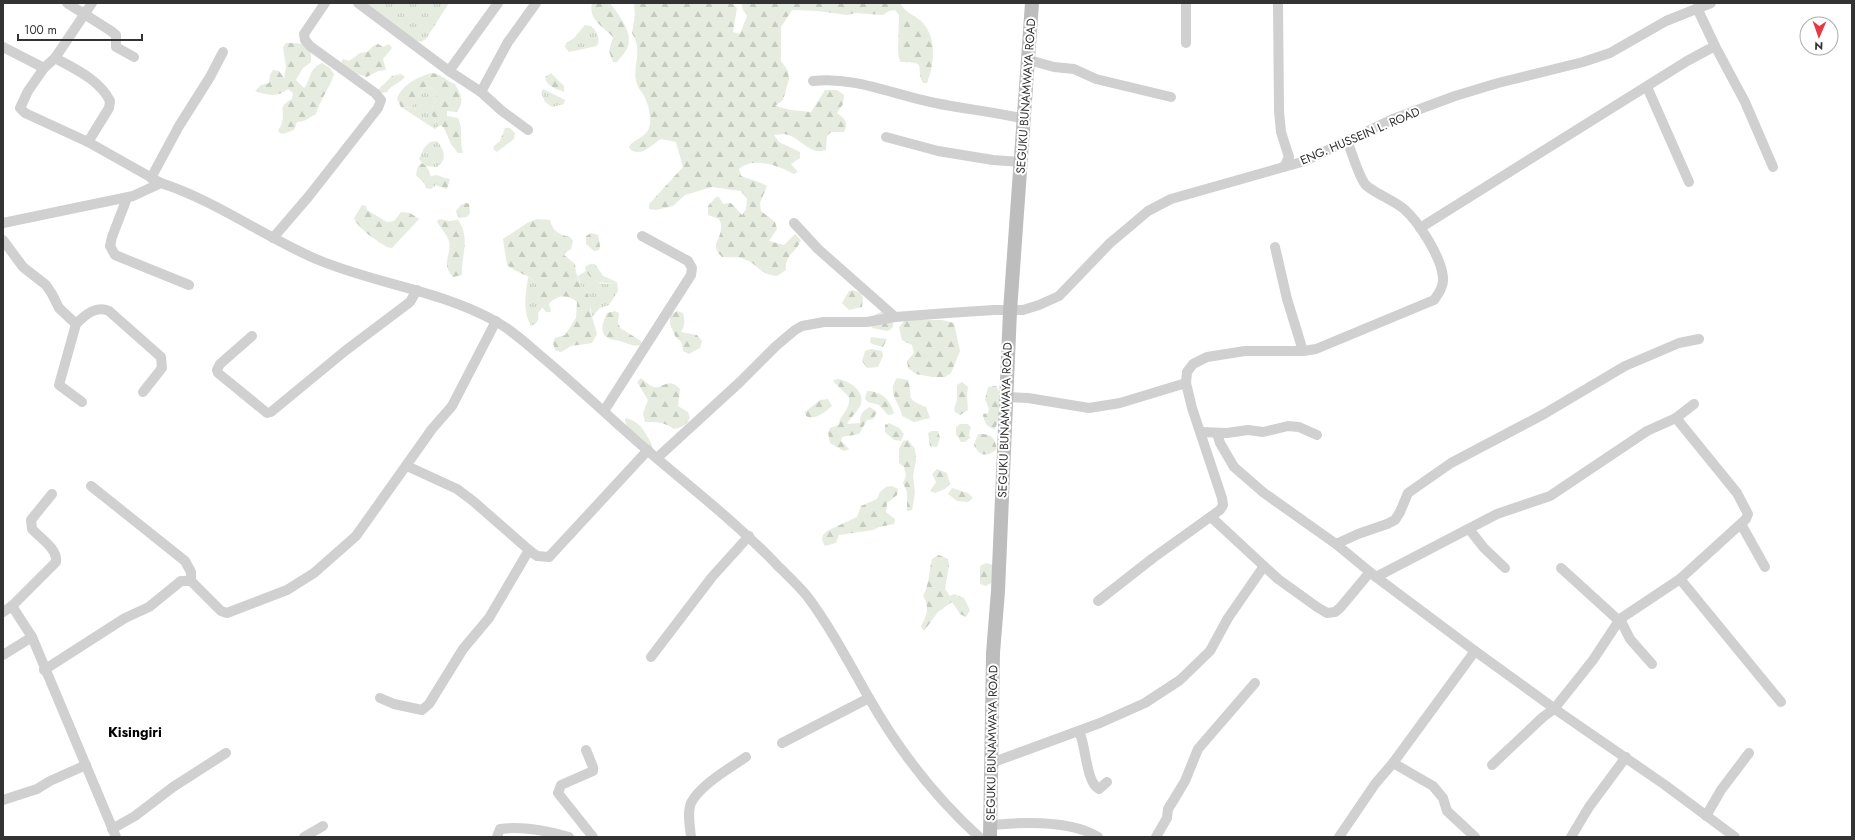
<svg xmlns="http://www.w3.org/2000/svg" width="1855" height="840" viewBox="0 0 1855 840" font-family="Jost,sans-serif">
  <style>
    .grass { fill: url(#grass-tufts) }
    .forest { fill: url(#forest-firs) }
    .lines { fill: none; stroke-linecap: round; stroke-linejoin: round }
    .street { stroke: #d0d0d0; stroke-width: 10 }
    .secondary { stroke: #bdbdbd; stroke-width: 14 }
    .labels { text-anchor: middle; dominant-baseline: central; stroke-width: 4; stroke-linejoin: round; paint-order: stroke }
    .street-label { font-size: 12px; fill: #333; stroke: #fff }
    .quarter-label { font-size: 14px; font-weight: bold; fill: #000; stroke: #fff }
  </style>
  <defs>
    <pattern id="grass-tufts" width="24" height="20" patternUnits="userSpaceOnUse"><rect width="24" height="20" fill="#e6ecdf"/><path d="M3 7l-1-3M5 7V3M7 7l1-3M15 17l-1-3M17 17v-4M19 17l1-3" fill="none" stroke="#c6cbc0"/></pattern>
    <pattern id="forest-firs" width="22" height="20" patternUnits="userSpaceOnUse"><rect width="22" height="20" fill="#e6ecdf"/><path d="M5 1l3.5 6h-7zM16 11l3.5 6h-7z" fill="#c6cbc0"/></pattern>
  </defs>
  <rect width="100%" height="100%" fill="#fff"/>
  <g class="grass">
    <path d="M363,3H449L426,39L421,42L414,40Z"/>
    <path d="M585,25L591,26C597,32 601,38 597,46L569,52L565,47L566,43L574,38Z"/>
    <path d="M428,86L437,92L436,100L432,108L435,121L440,125L435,129L401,107L411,108L420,92Z"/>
    <path d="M543,89L565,100L564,104L552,107L545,102L541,92Z"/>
    <path d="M437,141C444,150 448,159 437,167L425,166L419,159L424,148L430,142Z"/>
    <path d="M437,175L445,178L431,189L426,188L424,183L431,179V176Z"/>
    <path d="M586,271C597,283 600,286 617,282L618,291L609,305L600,308L592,317L588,294L581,286L578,276Z"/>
    <path d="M528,277C539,282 540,289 537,301L543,307L538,313C539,320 538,323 531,326C522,309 526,295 528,277Z"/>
  </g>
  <g class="forest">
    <path d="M592,3H610C618,14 633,32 628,46C626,52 621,57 617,62H613L609,51L613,37C603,26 588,20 592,3Z"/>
    <path d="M634,3H732L737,8L733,32L740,34L747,16L743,10L741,3H900C907,14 913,14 921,21C938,38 934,64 927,83H923C914,66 930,62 900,62L898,52L899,15L895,10L889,11L883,15L855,13L847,15L818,11L792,10L781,27V61L788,71L789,79L783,100L775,106L791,110L811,112L825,90H837L844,95L843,104L837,113C845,119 849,122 844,132H831L827,136L826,150C809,156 800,136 784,134C781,134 777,135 774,135L779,142L800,152V158L791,164L798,172L794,174C779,166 753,156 739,169L741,176C750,180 759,181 767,186L760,203L761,211L775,222L777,229L769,241L784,245L795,234L801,240C796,253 784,255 786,270L777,276C758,274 759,264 744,259C738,256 729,258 722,257C709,244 721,241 721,228C722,225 720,221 719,219L708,215V206L716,197H719L723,204L731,203L742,215L746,209L747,199L741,191L712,187L685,195L673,206L656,210L649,209V204L683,167L676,142L661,139C651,145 640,159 629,148C632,138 648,139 650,124C651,116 648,102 643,94C641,91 638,88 637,84C631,66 644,52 632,33L635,15Z"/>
    <path d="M286,43C302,43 313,43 311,62L303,68L296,80L304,88C312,79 307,70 322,63L330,68L334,74C330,88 320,99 316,114L304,121L297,122L294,130L283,134L278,131C279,128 282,125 282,122C286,109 276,108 292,99L293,93L288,89C278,97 268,96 255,91L261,85L269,83L270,75L273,70L279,71L284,78L286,67L283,47Z"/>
    <path d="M378,44L383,47L389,44L392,48L383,59L386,70L378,71L367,77L357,74L341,63L343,59L349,61L360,53L367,52L373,46Z"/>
    <path d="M432,73C442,74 446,81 455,84C461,96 465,100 457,112L447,111V116L458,118C464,131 459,139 463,153H458L451,144L444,128L435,121L432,115V108L436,100L437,92L428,86L420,92L411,108L401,107L397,99C402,84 418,77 432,73Z"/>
    <path d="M551,73L564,86V92C556,89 546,86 545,77Z"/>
    <path d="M401,74L405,77C400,83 391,85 387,92L380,93L377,91L392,76Z"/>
    <path d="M505,128H510L515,133L514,139L497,152L493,149L494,146L500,141Z"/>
    <path d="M422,163C428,167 430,172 431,179L424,183L416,175L418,166Z"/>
    <path d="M445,178L450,179L447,189L435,185Z"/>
    <path d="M466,203L469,204L470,213L467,217L459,218L456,211L461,205Z"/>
    <path d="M362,205L366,206L367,210L387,222L394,221L401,212L410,213L419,219L392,248L387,247C376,240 359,230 354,218Z"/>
    <path d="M439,219L449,221L458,220C471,238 461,255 462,275L453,277C440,263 452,256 449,241C447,235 441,228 437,222Z"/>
    <path d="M537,219L550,220C552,231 560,235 570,237L573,241L571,249L566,252L564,255L575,264L576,272L581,286L588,294L590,301V310L597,334L592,343L571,346L561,352L555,350L553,343L555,338L565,335L576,318L577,302C568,294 556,295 549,304L551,312H546L537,301C544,275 523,278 507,265L503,239L527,223Z"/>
    <path d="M591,233L598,235L600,246L599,250L594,251L586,244V236Z"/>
    <path d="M590,264H595L603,276L617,282C604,285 588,282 585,267Z"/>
    <path d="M853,290L861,293L863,298L862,307L849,310L842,303L849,291Z"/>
    <path d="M615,311L619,313L618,322L620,328L641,341V345C632,347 628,343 620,341C617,340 613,340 610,339C598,334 603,322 607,313Z"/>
    <path d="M677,311L683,313C685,321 685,325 681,332L697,335L702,341L700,348L689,354L683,351L682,343L675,336L670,324V315Z"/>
    <path d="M883,311L893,323V327L888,331L872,328C872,317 873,315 883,311Z"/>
    <path d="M905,320H942L954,323L960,351L951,373L945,377H932L916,374L908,368L907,361L914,353L912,345L902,340L899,327Z"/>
    <path d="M871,337L887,339L883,347L872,344L870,342Z"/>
    <path d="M871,349L882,351L883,356L878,367L867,368L862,361L865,351Z"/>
    <path d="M641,378C645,381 649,386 654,387C663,389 668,376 680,389L678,406L688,412L690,418C686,425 682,428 674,429C665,422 656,422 645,422L643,414L648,400L637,382Z"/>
    <path d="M897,378L908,380C914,398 903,398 926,407L930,418L914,422L902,416C900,402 886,393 897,378Z"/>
    <path d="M837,379C849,380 867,392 860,406C857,412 850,418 847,424L860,423C860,414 862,411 870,407L877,412L873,419L867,420L859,434L842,437L841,441L849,449L844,451L830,443L828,433L830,428L839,425C840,413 850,412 849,397L833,381Z"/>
    <path d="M962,382L968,387L967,395L968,410L960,415L955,412L954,409L957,400V385Z"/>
    <path d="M996,386C1005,399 1001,415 995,429C987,428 984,422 983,414L988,413L989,409L985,399L988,387Z"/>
    <path d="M867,391C881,391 891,400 894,414L888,415L879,405L868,402L865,399Z"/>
    <path d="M828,399L832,406C825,412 815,421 806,416L805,412L820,400Z"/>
    <path d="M625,418C640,421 646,433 652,445L649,447C645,444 644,440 640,438C633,432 625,428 625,418Z"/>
    <path d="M889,423L899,428L904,434L901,441L894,440L885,432V425Z"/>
    <path d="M960,424H968L971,428L969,433L970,438L965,442H961L956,434V427Z"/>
    <path d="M932,431H938L940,438L937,447L930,446L928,433Z"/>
    <path d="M978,434C991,434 994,436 997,449C987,457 980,457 974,445Z"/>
    <path d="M908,440L915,449L916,460L913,476L915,493L912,510L907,511V492L903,483L906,476L904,467L899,463V449L903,441Z"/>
    <path d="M937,469L947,473L950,484L945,489L935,493L930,491L936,482L932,474Z"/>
    <path d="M892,486L898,489L897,495L887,503L886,512L895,519L894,524L879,527L873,530L839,535L836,543L825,546L822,540L823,535L827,531L857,517L861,506L877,499L880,492L886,487Z"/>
    <path d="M952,488L968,493L973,498L968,502L957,501L948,494Z"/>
    <path d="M939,555L948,559L949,565L945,589L950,596L954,594L964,598L970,610L966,617L960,614L952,602L938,612L924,631L921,626C927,616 930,606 923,596C929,586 929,571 932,559Z"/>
    <path d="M986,563L994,565L993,582L986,586L980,584V566Z"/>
  </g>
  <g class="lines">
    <g class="street">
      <path d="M67,3L111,31L116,35V47L134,57"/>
      <path d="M92,3L55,58L44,68L28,91L20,108L25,113L88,142L161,183"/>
      <path d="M358,3L449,71L481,92L502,111L528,130"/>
      <path d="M1278,3L1279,111L1281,132L1289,157L1284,167"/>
      <path d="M1186,43V3"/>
      <path d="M1715,46L1745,102L1773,167"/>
      <path d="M3,47L44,68"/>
      <path d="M55,58C75,69 100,80 110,101L109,108L88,142"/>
      <path d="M1029,60L1054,67L1074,69L1096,79L1171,97"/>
      <path d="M449,71L498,3"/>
      <path d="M813,81C854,76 894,95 935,103C965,109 995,112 1025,119"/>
      <path d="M1647,87L1689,182"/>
      <path d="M481,92L508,42L536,3"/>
      <path d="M886,137L938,151L993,160L1021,162"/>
      <path d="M151,178L179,126L210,77L223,52"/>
      <path d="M127,198L112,237L110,246L115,255L189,285"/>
      <path d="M3,223L133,196L161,183C216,201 263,236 316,259C375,284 439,290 495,321C512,330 527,344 542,357C578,387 612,420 647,450C691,488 737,523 777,565C787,575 798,585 807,596C831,628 849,663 869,698C898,749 935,797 979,837"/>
      <path d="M794,223L818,249L895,317"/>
      <path d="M1420,228L1687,61L1715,46L1697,8"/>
      <path d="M273,238L309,196L378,108L381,100L375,93L310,46L305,40L304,34L325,3"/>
      <path d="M3,240L23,267L46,285L52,294L59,308L76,324L59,385L82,402"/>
      <path d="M1275,247L1287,299L1303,351"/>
      <path d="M76,324C85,315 96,305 109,311L161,357L162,368L143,392"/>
      <path d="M252,336L220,364L217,370L218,373L267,413L271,412L345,351L410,302L417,290"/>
      <path d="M1006,397L1028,398L1089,408L1120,403L1186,383"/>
      <path d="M604,411L691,275L692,268L688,261L642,236"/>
      <path d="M1201,432L1227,433L1248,430L1263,432L1288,426L1299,427L1317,435"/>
      <path d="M1217,433L1220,443L1234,467L1264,493L1336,544L1376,577L1475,651L1562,714L1665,785L1735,837"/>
      <path d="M657,458L740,382L776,346L795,330L802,326L824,322H867L895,317L948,313L994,310H1023L1039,305L1059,296L1110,243L1128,228L1148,211L1171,199L1305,161L1393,119L1455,96L1498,83L1583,62L1610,53L1666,21L1711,3"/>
      <path d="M407,466L457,489L473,501L529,550"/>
      <path d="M91,486L185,561L191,572V581"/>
      <path d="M1211,517L1278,579L1317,607L1327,613L1335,612L1340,608L1370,572"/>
      <path d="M1741,524L1765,567"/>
      <path d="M1469,529L1484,548L1505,568"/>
      <path d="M1336,544L1358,534L1387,524L1395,520L1400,512L1408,493L1451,463L1544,414L1625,366L1679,343L1699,339"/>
      <path d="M1561,568L1616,618L1620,619L1680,579L1746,519L1748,514L1737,493L1676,418"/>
      <path d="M1376,577L1497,514L1550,496L1647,431L1676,418L1694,404"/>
      <path d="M1680,579L1781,702"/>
      <path d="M1098,601L1153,558L1220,510L1223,505L1222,498L1192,408L1186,383L1187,372L1193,364L1207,357L1245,351H1303L1316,349L1434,300C1439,293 1444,286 1443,277C1441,257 1419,222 1404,209C1395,201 1370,191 1365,184C1358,175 1352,152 1347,141"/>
      <path d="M12,606L56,562C58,549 40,538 32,529L31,520L52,494"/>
      <path d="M3,612L12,606L32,637L116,837"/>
      <path d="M3,655L32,637"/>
      <path d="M651,657L712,577L749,536"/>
      <path d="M44,670L125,618L149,607L181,581H191L221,611L227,613L287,590L314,573L356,536L432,429L452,406L496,321"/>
      <path d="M380,698L394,704L422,710L429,704L463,649L489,618L529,550L537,556L549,557L648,450"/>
      <path d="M1079,731C1086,745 1086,783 1099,789L1107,782"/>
      <path d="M782,743L869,698"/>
      <path d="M586,750L593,767V771L561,785L558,793L593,837"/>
      <path d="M991,763L1100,723L1145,703L1180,680L1210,651L1228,618L1264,566"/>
      <path d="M1393,763L1433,786L1443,798L1447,811L1475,837"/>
      <path d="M1492,765L1543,717L1554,709L1593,660L1620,619L1630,639L1652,664"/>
      <path d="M3,800L37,789L50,781L86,765"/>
      <path d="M1706,816L1721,790L1749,753"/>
      <path d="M991,825C1022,822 1071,820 1098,837"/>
      <path d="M112,829L135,816L173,787L226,753"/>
      <path d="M304,837L323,826"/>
      <path d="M497,837L500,829C522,826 548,831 569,837"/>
      <path d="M691,837C690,827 687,813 691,803C700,785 730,768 746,757"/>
      <path d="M1156,837L1167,818L1168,809L1173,801L1185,781L1198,749L1255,683"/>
      <path d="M1339,837L1375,784L1393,763L1475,651"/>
      <path d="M1571,837L1589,807L1626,757"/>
    </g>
    <path class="secondary" d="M990,837L993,653L998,591L1010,311L1032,3"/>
  </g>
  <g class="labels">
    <g class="street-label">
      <text transform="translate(1026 96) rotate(-86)">SEGUKU BUNAMWAYA ROAD</text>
      <text transform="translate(1360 136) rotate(-23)">ENG. HUSSEIN L. ROAD</text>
      <text transform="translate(1005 420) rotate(-88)">SEGUKU BUNAMWAYA ROAD</text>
      <text transform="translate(992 743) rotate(-89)">SEGUKU BUNAMWAYA ROAD</text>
    </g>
    <g class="quarter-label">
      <text x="135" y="732">Kisingiri</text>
    </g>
  </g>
  <rect width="1855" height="840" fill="none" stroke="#333333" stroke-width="8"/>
  <g transform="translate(1819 36) rotate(182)"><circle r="19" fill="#ffffff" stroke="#adadad"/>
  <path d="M0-3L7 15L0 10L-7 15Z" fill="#e63946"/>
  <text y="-6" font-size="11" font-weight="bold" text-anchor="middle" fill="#333333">N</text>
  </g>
  <path d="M18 34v6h124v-6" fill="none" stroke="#333333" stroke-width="2"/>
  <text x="24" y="34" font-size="12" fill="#333333" stroke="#ffffff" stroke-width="3" paint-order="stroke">100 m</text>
</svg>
